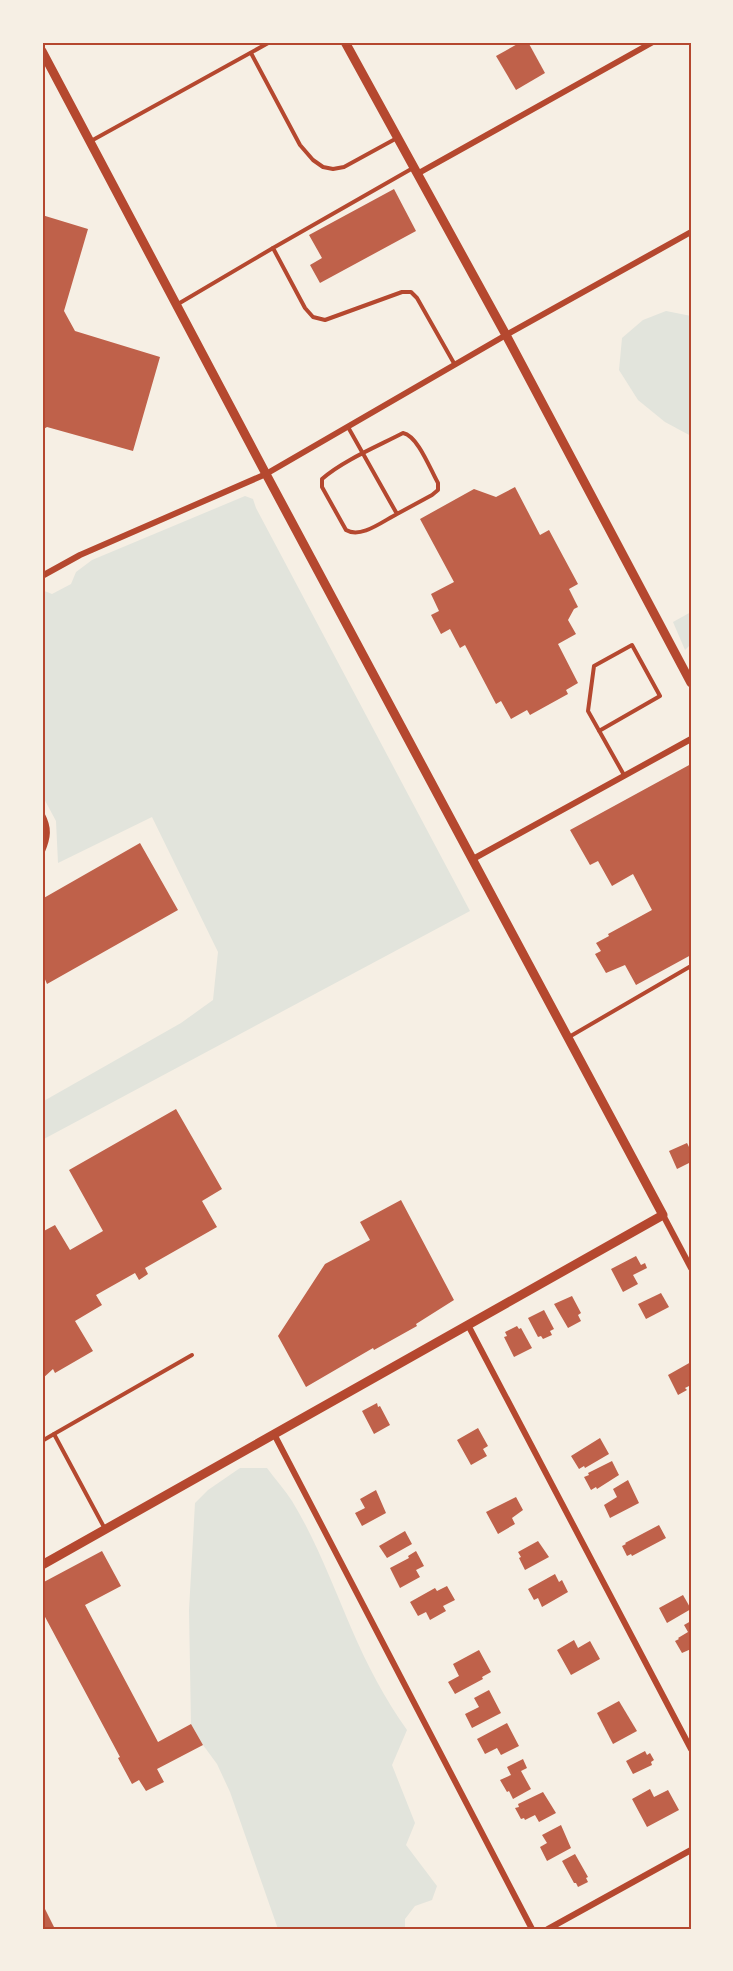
<svg xmlns="http://www.w3.org/2000/svg" width="733" height="1971" viewBox="0 0 733 1971" font-family="Bitter,serif">
  <style>
    .green { fill: #e2e4dc }
    .building { fill: #bf614a }
    .lines { fill: none; stroke-linecap: round; stroke-linejoin: round }
    .service { stroke: #b5482f; stroke-width: 4 }
    .minor { stroke: #b5482f; stroke-width: 6 }
    .tertiary { stroke: #b5482f; stroke-width: 9 }
    .neatline { fill: none; stroke: #b5482f; stroke-width: 2 }
  </style>
  <rect width="100%" height="100%" fill="#f6efe4"/>
  <g class="green">
    <path d="M666,311L691,316V436L665,422L638,400L619,370L622,338L643,320Z"/>
    <path d="M245,496L253,499L256,508L470,911L42,1140V1102L181,1023L213,1000L218,952L152,817L58,863L56,821L42,795V590L52,594L71,584L76,572L92,560Z"/>
    <path d="M691,612V644L685,650L673,622Z"/>
    <path d="M240,1468H267C275,1479 285,1490 292,1501C317,1542 333,1586 352,1630C367,1665 385,1699 407,1730L392,1765L415,1823L406,1845L437,1886L432,1900L415,1906L405,1919V1929H278L230,1792L217,1764L203,1745L191,1724L189,1610L195,1503L208,1490Z"/>
  </g>
  <g class="building">
    <path d="M521,42H528L545,73L516,90L496,56Z"/>
    <path d="M394,189L416,231L320,283L310,265L322,258L309,235Z"/>
    <path d="M42,215L88,229L64,311L75,331L160,357L133,451L47,427L42,430Z"/>
    <path d="M515,487L540,535L549,530L578,584L569,589L578,607L574,609L568,620L576,634L558,644L578,683L566,690L568,694L530,715L527,710L511,719L501,701L496,704L465,645L460,648L450,629L441,634L431,615L439,611L431,594L454,582L420,519L474,489L496,497Z"/>
    <path d="M691,764V955L636,985L625,965L606,973L595,954L601,951L596,943L609,936L608,934L652,910L633,874L612,886L598,861L590,865L570,830Z"/>
    <path d="M140,843L178,910L47,984L44,977L42,979V899Z"/>
    <path d="M176,1109L222,1189L202,1201L217,1227L145,1268L148,1274L139,1280L135,1273L96,1295L102,1305L75,1321L93,1351L55,1373L53,1369L42,1379V1232L55,1225L70,1250L103,1231L69,1170Z"/>
    <path d="M687,1143L691,1151V1157L689,1158L691,1162L677,1169L669,1151Z"/>
    <path d="M401,1200L454,1300L416,1324L417,1326L374,1350L373,1348L306,1387L278,1336L325,1264L370,1240L360,1222Z"/>
    <path d="M636,1256L641,1265L645,1263L647,1268L633,1275L638,1284L623,1292L611,1269Z"/>
    <path d="M661,1293L669,1307L646,1319L638,1304Z"/>
    <path d="M572,1296L581,1313L578,1315L581,1321L568,1328L554,1304Z"/>
    <path d="M544,1310L554,1329L550,1331L552,1335L543,1339L541,1336L538,1337L528,1318Z"/>
    <path d="M517,1326L519,1329L521,1328L532,1348L514,1357L504,1337L507,1336L505,1332Z"/>
    <path d="M691,1362V1385L685,1388L687,1390L678,1395L668,1375Z"/>
    <path d="M377,1403L378,1407L380,1406L390,1425L374,1434L362,1411Z"/>
    <path d="M478,1428L488,1446L483,1449L487,1456L471,1465L457,1440Z"/>
    <path d="M600,1438L609,1454L585,1468L584,1466L579,1469L571,1456Z"/>
    <path d="M612,1461L619,1475L597,1489L596,1487L591,1490L584,1477L589,1475L588,1473Z"/>
    <path d="M628,1480L639,1503L610,1518L604,1505L617,1497L613,1489Z"/>
    <path d="M376,1490L386,1513L362,1526L355,1513L365,1508L360,1499Z"/>
    <path d="M516,1497L523,1510L512,1518L515,1524L498,1534L486,1512Z"/>
    <path d="M659,1525L666,1538L632,1556L631,1554L627,1556L622,1546L626,1544L625,1543Z"/>
    <path d="M405,1531L412,1544L387,1558L379,1546Z"/>
    <path d="M538,1541L549,1557L525,1570L519,1558L521,1557L518,1552Z"/>
    <path d="M102,1551L121,1586L85,1605L158,1742L191,1724L203,1745L157,1769L164,1782L146,1791L139,1780L132,1784L118,1758L120,1757L44,1615L42,1616V1583Z"/>
    <path d="M416,1551L424,1566L416,1570L420,1577L400,1588L390,1568L409,1558L408,1556Z"/>
    <path d="M555,1574L559,1582L562,1580L568,1592L542,1607L538,1598L534,1600L528,1589Z"/>
    <path d="M447,1586L455,1600L443,1606L446,1611L430,1620L426,1612L418,1616L410,1602L435,1588L437,1591Z"/>
    <path d="M683,1595L691,1609L667,1623L659,1608Z"/>
    <path d="M691,1621V1649L682,1653L675,1641L679,1639L678,1638L688,1632L684,1625Z"/>
    <path d="M574,1640L578,1648L590,1641L600,1659L571,1675L557,1650Z"/>
    <path d="M479,1650L491,1672L482,1677L483,1679L455,1694L448,1682L459,1676L453,1664Z"/>
    <path d="M489,1690L501,1713L472,1728L465,1714L479,1707L474,1698Z"/>
    <path d="M619,1701L637,1731L613,1744L597,1713Z"/>
    <path d="M507,1723L519,1746L501,1755L497,1748L485,1754L477,1739Z"/>
    <path d="M645,1751L647,1755L650,1753L654,1760L651,1762L652,1765L633,1774L626,1761Z"/>
    <path d="M523,1759L527,1768L521,1771L531,1789L513,1799L509,1791L507,1792L500,1780L511,1775L507,1767Z"/>
    <path d="M650,1789L654,1797L668,1790L679,1810L647,1827L632,1799Z"/>
    <path d="M543,1792L556,1813L539,1822L535,1815L525,1820L524,1818L521,1819L515,1808L519,1807L518,1804Z"/>
    <path d="M561,1825L571,1848L547,1861L540,1847L547,1843L542,1835Z"/>
    <path d="M575,1854L588,1877L586,1878L588,1882L578,1887L576,1883H574L562,1861Z"/>
    <path d="M42,1903L55,1929H42Z"/>
  </g>
  <g class="lines">
    <g class="service">
      <path d="M251,53L300,145L313,160L323,167L333,169L344,167L397,138"/>
      <path d="M91,141L270,42"/>
      <path d="M413,168L273,248L305,308L313,317L325,320L402,292H411L417,298L455,365"/>
      <path d="M178,304L273,248"/>
      <path d="M348,427L397,514C383,521 361,539 346,530L322,487V479C342,461 378,446 403,433C418,436 430,469 438,483V490L432,495L397,514"/>
      <path d="M599,731L660,696L632,645L594,666L588,711L624,775"/>
      <path d="M569,1037L691,966"/>
      <path d="M54,1434L192,1355"/>
      <path d="M42,1441L54,1434L105,1529"/>
    </g>
    <g class="minor">
      <path d="M417,174L653,42"/>
      <path d="M42,576L80,555L266,474L506,335L691,232"/>
      <path d="M42,815C49,828 48,837 42,851"/>
      <path d="M473,859L691,739"/>
      <path d="M663,1215L691,1268"/>
      <path d="M468,1325L691,1749"/>
      <path d="M274,1434L532,1929"/>
      <path d="M548,1929L691,1850"/>
    </g>
    <g class="tertiary">
      <path d="M345,42L506,335L691,683"/>
      <path d="M42,51L266,474L663,1215L42,1565"/>
    </g>
  </g>
  <rect width="733" height="1971" fill="none" stroke="#f6efe4" stroke-width="87"/>
  <rect x="44" y="44" width="646" height="1884" class="neatline"/>
</svg>
